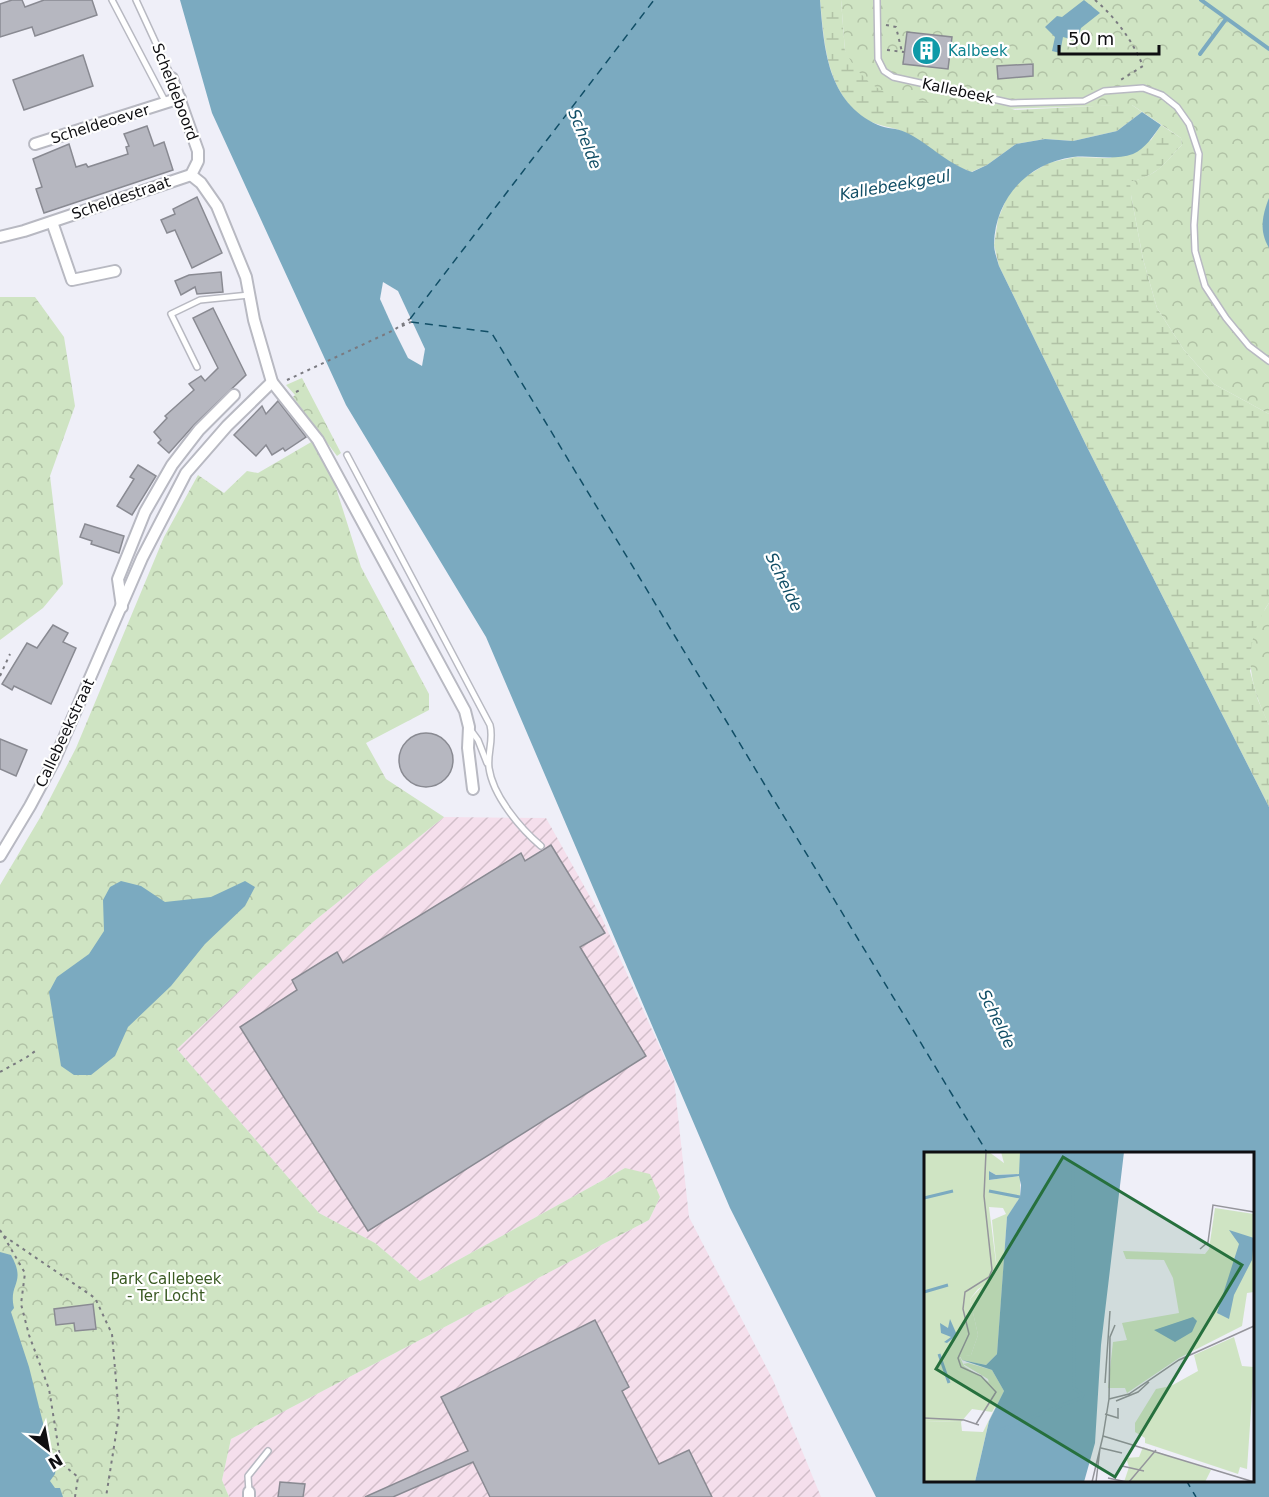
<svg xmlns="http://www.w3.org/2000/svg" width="1269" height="1497" viewBox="0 0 1269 1497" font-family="'DejaVu Sans',sans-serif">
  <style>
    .industrial { fill: url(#industrial-furrows) }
    .wetland { fill: url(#wetland-marsh) }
    .park { fill: url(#park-crowns) }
    .water { fill: #7baac0; fill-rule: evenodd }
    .pier { fill: #efeff8 }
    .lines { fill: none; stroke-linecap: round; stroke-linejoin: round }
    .stream { stroke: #7baac0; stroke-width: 4 }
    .ferry { stroke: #114e66; stroke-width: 1.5; stroke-dasharray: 8 6; stroke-linecap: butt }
    .building { fill: #b6b7c0; stroke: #898a92; stroke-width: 1.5 }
    .lane-casing { stroke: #b8b9c2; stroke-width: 8 }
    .street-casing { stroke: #b8b9c2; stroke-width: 14 }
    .path { stroke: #7a7a80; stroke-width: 2; stroke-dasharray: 3 4.5; stroke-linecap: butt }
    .lane { stroke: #fff; stroke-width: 5 }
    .street { stroke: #fff; stroke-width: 10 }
    .labels { text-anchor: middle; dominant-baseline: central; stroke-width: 4.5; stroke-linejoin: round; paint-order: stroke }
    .culture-label { font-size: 15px; fill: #0d838f; stroke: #fff; text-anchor: start }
    .street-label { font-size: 15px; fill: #0f0f12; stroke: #fff }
    .park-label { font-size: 15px; fill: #3a5a23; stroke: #fff }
    .water-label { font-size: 16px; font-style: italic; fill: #114e66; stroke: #fff }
    .inset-river { fill: none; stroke: #7baac0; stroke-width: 3 }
    .inset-road { fill: none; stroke: #95959c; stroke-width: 1.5 }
    .view { fill: #26703d; fill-opacity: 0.15; stroke: #26703d; stroke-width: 3 }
    .inset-edge { fill: none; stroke: #0f0f12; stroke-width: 3 }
  </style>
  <defs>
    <pattern id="industrial-furrows" width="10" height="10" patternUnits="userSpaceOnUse" patternTransform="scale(1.5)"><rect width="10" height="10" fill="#f5dfec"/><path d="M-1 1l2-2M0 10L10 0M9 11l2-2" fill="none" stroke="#d1bec9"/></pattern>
    <pattern id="wetland-marsh" width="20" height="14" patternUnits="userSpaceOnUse" patternTransform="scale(1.5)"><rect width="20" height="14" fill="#cfe4c3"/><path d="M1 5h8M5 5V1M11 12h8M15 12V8" fill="none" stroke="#b1c2a6"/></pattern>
    <pattern id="park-crowns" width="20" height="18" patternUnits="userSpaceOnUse" patternTransform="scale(1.5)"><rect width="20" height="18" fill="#cfe4c3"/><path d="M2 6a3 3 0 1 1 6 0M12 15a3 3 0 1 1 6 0" fill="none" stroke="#b1c2a6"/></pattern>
  </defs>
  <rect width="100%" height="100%" fill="#efeff8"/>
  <path class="industrial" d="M444,817L546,818L602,918L674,1079L689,1217L773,1380L821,1497H229L222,1480L231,1439L649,1220L660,1197L625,1168L420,1281L375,1243L319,1213L177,1049L313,922Z"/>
  <g class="wetland">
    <path d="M820,0H841L845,51L1015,110L1114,105H1132L1142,112L1117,131L1073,141L1045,139L1016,144L987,165L971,172C948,164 929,146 908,134C895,126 879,128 864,118C826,91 824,42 820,0Z"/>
    <path d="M1161,125L1181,138L1182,145C1162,165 1161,173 1131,182V195L1143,259L1157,308L1184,350L1214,384L1269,414V603L1265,609L1250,671L1258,700L1269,725V807L1086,445L999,266L994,245L998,219L1008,195L1020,180L1048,163L1075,157L1110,158L1151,140Z"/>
  </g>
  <g class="park">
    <path d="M841,0H1269V414L1214,384L1184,350L1157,308L1143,259L1131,195L1130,182C1161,173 1161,166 1182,145L1181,138L1132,105L964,110L886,93L871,84L855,68L845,51Z"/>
    <path d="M0,297H35L64,337L75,406L50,476L63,584L43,608L0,640Z"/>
    <path d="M302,378L341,453L337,456L293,397L295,395L286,385Z"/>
    <path d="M313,441L332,475L361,567L429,694V710L366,743L386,779L444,817L313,922L177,1049L319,1213L375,1243L420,1281L625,1168L650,1174L660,1197L649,1220L231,1439L222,1480L229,1497H0V885L41,816L76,748L164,537L198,475L224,493L247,471L258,473Z"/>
    <path d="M1269,603V725C1248,682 1241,645 1269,603Z"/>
  </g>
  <g class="water">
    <path d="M180,0H820C824,48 827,102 878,125C887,129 897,128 905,132C928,142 945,163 972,172L987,165L1016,144L1045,139L1073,141L1117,131L1142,112L1161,125C1154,135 1145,149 1133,154C1113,161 1093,155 1073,157C1028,163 995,198 994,244C994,251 997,259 999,266L1086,445L1269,807V1497H876L730,1208L486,637L346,405L212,113ZM926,1154H1252V1480H926Z"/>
    <path d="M1084,0L1100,13L1081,28L1077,41L1063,37L1060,53L1052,51L1055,37L1045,27L1057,16L1062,17Z"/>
    <path d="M1269,198V248C1259,231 1262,216 1269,198Z"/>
    <path d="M121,881L141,886L165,902L211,897L245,881L255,887L245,906L205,944L171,986L128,1027L115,1056L91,1075H74L61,1066L49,992L57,977L89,954L104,931L103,900L110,887Z"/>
    <path d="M0,1252L11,1255C27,1284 8,1283 14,1308L11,1312L29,1367L45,1431H49L50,1448L56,1467L55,1474L50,1481L55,1488H60L63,1497H0Z"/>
  </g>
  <path class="pier" d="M383,282L398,291L425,349L422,366L408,358L394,330L380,299Z"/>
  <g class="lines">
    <g class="stream">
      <path d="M1201,0L1269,49"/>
      <path d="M1200,54L1226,19"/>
    </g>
    <g class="ferry">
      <path d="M410,319L654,0"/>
      <path d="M411,322L491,332L988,1154"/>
      <path d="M1186,1480L1196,1497"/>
    </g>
  </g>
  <g class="building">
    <path d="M12,0H22L25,7L44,0H92L97,15L35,36L32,27L0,37V4Z"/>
    <path d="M907,32L952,37L948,69L903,64Z"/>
    <path d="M83,55L93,86L24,110L13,80Z"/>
    <path d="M1033,64V76L998,79L997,66Z"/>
    <path d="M147,126L154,146L164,142L173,170L44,213L36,189L42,187L33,159L69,144L76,167L86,164L88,167L128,154L126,147L129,146L124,134Z"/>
    <path d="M197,197L222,253L192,268L175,230L167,233L161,220L175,214L173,209Z"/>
    <path d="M221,272L223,292L197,294L195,287L181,295L175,281L189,275Z"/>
    <path d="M213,308L246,375L194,425L169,453L158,443L161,440L154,432L167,418L165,416L194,390L189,384L201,376L205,381L218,368L193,318Z"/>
    <path d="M278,401L306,437L285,451L283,448L272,455L266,445L256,456L234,435L262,406L266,414Z"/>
    <path d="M138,465L156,476L132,515L117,506L134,479L130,477Z"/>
    <path d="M85,524L124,536L119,553L91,544L92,541L80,537Z"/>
    <path d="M53,625L68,633L63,642L76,648L51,704L14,686L12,690L2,684L27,643L37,648Z"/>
    <circle cx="426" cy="760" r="27"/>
    <path d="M0,739L27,750L16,776L0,769Z"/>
    <path d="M551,845L605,933L580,947L646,1056L368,1231L240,1027L297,990L292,980L337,952L343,963L521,853L525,861Z"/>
    <path d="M93,1304L96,1329L75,1331L74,1323L56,1325L54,1309Z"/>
    <path d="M595,1320L629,1387L622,1391L659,1464L689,1450L712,1497H490L473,1462L393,1497H365L468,1451L441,1397Z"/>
    <path d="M280,1482L305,1484L303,1497H278Z"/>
  </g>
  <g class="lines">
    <defs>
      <g id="lane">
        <path d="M112,0L166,103"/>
        <path d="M136,0L172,78"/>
        <path d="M877,0L878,59L884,71L893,77L1011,103L1084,101L1104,91L1143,88L1162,95L1177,107L1189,124L1199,154L1194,225L1195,251L1205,286L1226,318L1249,346L1269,361"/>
        <path d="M197,367L171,314L200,300L249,295"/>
        <path d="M347,455L490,725C494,740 487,753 489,768C493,796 520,828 541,846"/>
        <path d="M470,729L478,740L487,763"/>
        <path d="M249,1492L248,1476L268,1451"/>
      </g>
      <g id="street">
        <path d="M172,78L198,151V161L191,175"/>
        <path d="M35,144L180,98"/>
        <path d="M191,175L201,183L217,206L246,277L254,320L272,382L318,440L465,711L469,727L468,748L473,789"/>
        <path d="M52,222L72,280L115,271"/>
        <path d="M0,237L24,231L191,175"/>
        <path d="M122,607L118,579L145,512L172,465L199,430L234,395"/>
        <path d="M0,856L30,806L54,761L142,558L186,473L227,426L272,382"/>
        <path d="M249,1492V1497"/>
      </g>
    </defs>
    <use href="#lane" class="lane-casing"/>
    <use href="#street" class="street-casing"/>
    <g class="path">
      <path d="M1095,0C1116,18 1132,40 1143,66L1119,81"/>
      <path d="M886,25L896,27L902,52"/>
      <path d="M887,50L904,52"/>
      <path d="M402,326L411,322"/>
      <path d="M287,380L394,330L410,319"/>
      <path d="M296,392L302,389"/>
      <path d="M0,676L10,654"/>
      <path d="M0,1072L27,1057L38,1049"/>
      <path d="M0,1230L25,1273L21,1304L29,1335L49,1389L61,1463L78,1477L75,1497"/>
      <path d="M4,1236L95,1298L112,1334L119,1415L106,1497"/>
    </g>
    <use href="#lane" class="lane"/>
    <use href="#street" class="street"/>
  </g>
  <defs>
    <symbol id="building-disc" viewBox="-11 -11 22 22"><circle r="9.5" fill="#0f9aa8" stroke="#fff"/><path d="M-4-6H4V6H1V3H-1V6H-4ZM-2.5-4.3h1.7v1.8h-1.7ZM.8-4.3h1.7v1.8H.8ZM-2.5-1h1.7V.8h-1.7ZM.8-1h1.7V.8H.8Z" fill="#fff"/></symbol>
  </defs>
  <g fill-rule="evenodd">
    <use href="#building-disc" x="910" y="34" width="33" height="33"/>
  </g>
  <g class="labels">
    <g class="culture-label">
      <text x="948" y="51">Kalbeek</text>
    </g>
    <g class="street-label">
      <text transform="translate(958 91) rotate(12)">Kallebeek</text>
      <text transform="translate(175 92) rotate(69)">Scheldeboord</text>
      <text transform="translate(100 124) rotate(-17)">Scheldeoever</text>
      <text transform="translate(121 198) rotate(-19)">Scheldestraat</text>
      <text transform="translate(65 733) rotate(-65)">Callebeekstraat</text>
    </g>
    <g class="park-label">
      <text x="166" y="1279">Park Callebeek<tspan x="166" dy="17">- Ter Locht</tspan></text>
    </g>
    <g class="water-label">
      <text transform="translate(585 139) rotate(68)">Schelde</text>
      <text transform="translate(895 185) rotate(-10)">Kallebeekgeul</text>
      <text transform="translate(784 582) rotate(64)">Schelde</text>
      <text transform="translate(997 1019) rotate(64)">Schelde</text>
    </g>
  </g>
  <g transform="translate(924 1152)">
    <rect width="330" height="330" fill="#efeff8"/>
    <path d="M65,0L80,11L77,0H96V22L72,23L65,19ZM96,24V45L83,66L73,202L62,213L38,208L36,204L47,203L54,183L46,147L73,119L68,68L82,62L79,56L65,55V28ZM44,211L68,218L80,239L65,269L51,330H0V269L37,270L38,279L59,280L71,256L64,227L39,212Z" fill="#cfe4c3"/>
    <path d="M0,0H65V55L73,119L68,128L54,137L46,147L54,183L47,203L36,205L40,214L74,236L76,246L68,260L48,257L37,270L0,269ZM291,56L330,62V140L323,141L318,174L255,206L203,241L201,236H184L189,190L203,188L198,171L255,161L249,126L240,108L202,107L199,99L281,102L285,97ZM310,185L318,214L330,215L323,317L316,315L314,322L221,291V286L211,280V271L232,237L247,234L274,219L270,203ZM219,295L287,318L281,330H200L205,315L202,306L215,305Z" fill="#cfe4c3"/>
    <path d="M96,0H200L177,193L171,291L160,330H51L65,269L80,239L68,218L38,208L62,213L73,202L83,65L96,45L97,33L95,24L65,28V19L72,23L95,22ZM305,78L330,86L328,108L310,143L305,167L293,161L315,92ZM269,165L273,169L268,180L251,190L230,178ZM26,167L33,183L23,191L20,190L27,185L17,181L16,171L24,176Z" fill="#7baac0"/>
    <path class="inset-river" d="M149,0L150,236L160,244M65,39L96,45M0,46L29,39M0,140L24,133M15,202L25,231M76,278L159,245"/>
    <path class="inset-road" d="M276,97L284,90L289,53L330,60M181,231L186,159M185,247L205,242L255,208L330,174M192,249L214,240L225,230M181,262L194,266V256M0,266L40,268L55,273M52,272L72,240L57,224L37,215L34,206L45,182L39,157L41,140L65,125L68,118L60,44L62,0M179,284L330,330M179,284L185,247L186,185L191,173M177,296L198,301M198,314L220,319M184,326L203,330M168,330L179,284M172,330L176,296M205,330L232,298"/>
    <path class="view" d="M139,5L318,113L191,325L12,217Z"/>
    <rect width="330" height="330" class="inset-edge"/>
  </g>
  <g transform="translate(48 1449) rotate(149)" stroke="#ffffff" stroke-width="4.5" paint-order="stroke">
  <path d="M0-4.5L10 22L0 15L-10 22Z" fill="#0f0f12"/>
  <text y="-9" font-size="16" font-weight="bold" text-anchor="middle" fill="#0f0f12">N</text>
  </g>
  <path d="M1059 45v9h100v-9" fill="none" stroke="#0f0f12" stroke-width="3"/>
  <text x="1068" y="45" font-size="18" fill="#0f0f12" stroke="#ffffff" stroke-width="4.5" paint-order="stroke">50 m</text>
</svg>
